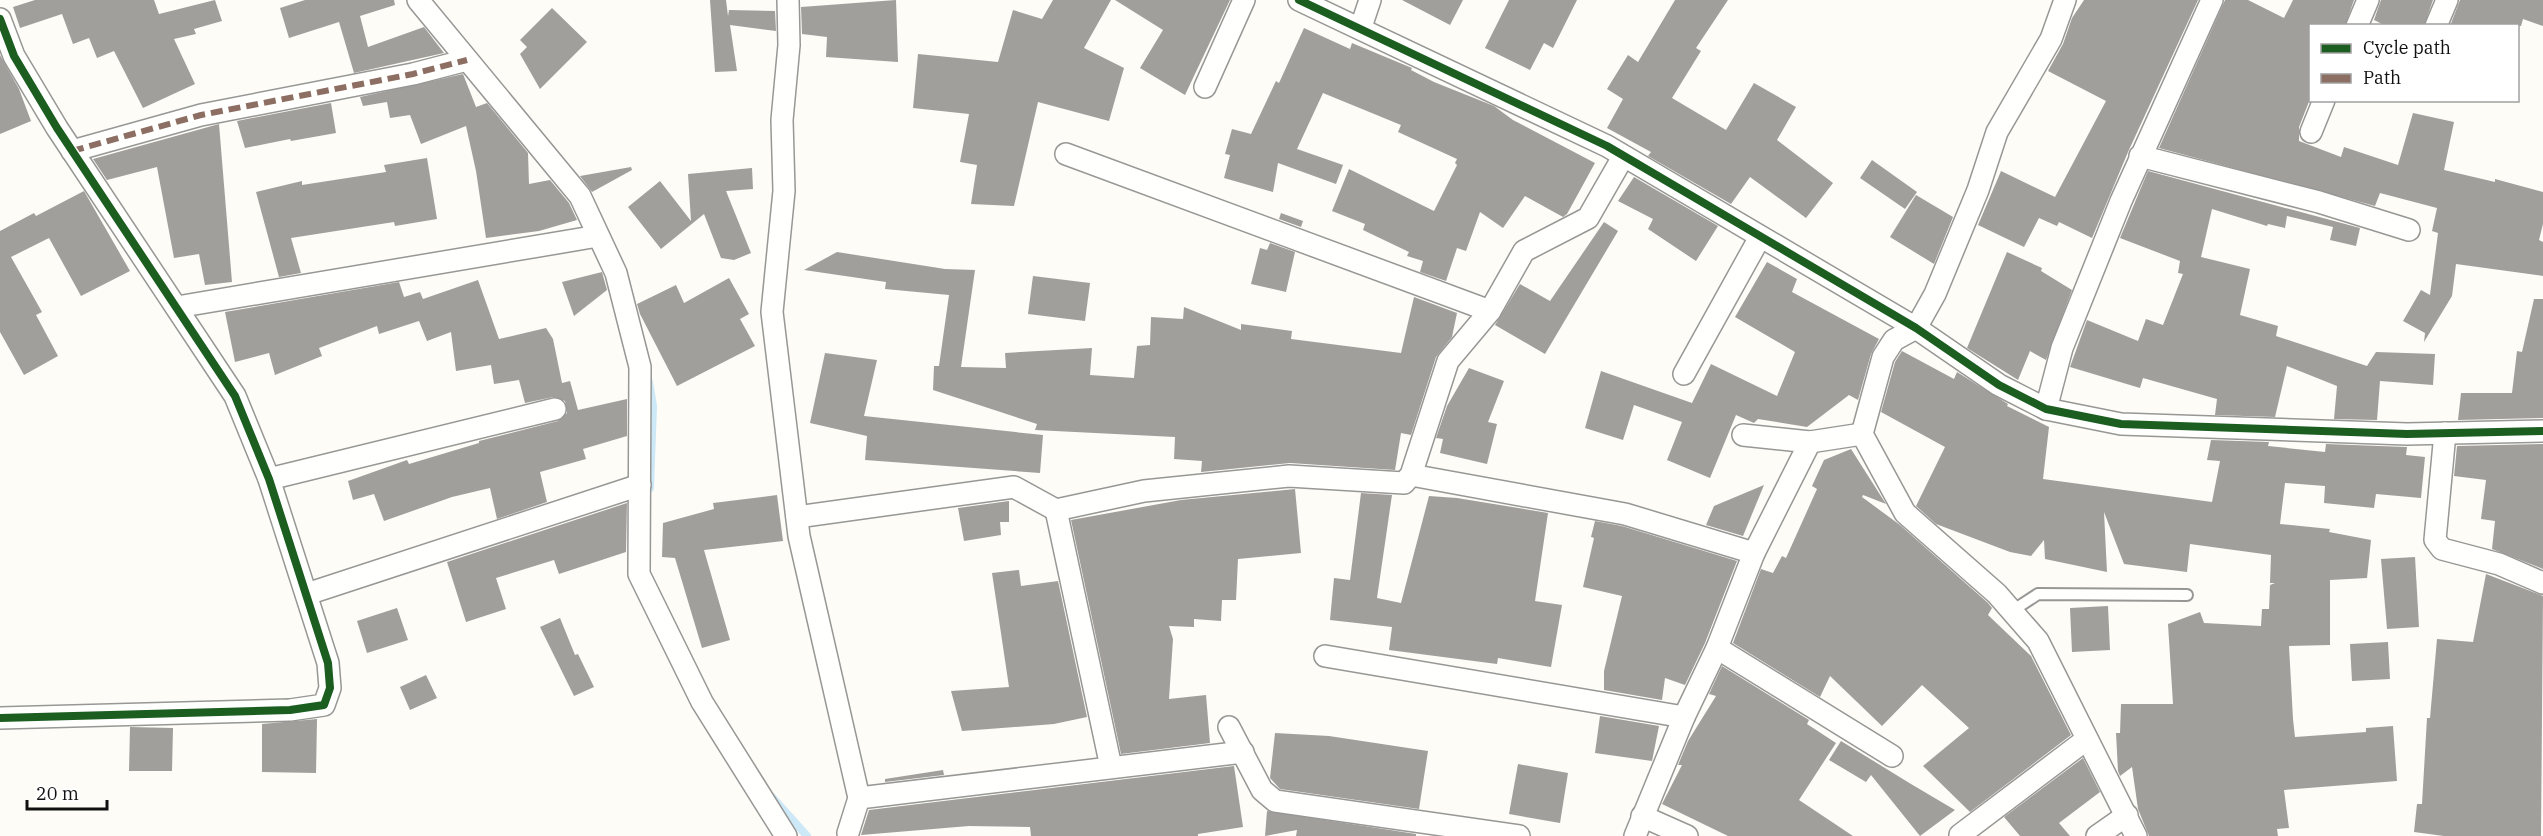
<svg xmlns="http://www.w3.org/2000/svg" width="2543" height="836" viewBox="0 0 2543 836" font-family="'IBM Plex Serif',serif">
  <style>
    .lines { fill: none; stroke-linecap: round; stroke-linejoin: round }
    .stream { stroke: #cde8f7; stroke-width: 8 }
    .building { fill: #a19f9c }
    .service-casing { stroke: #979795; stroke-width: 14 }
    .minor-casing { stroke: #979795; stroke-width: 24 }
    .service { stroke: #fffffe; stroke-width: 10 }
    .minor { stroke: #fffffe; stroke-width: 21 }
    .quiet { stroke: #8d6e63; stroke-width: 6; stroke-dasharray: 12 6; stroke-linecap: butt }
    .cycleway-casing { stroke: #fff; stroke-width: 11 }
    .cycleway { stroke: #1b5e20; stroke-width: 8 }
  </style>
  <rect width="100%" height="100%" fill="#fdfcf7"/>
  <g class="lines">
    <g class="stream">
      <path d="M649,382L653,406L650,488"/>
      <path d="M771,796L807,836"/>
    </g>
  </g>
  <g class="building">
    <path d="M35,0H154L159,14L215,0L222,21L194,29L196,34L174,39L195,84L143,108L114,51L97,58L89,38L73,44L62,14L20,28L13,7Z"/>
    <path d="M305,0H394L395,5L360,16L368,47L424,27L444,53L354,73L339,22L289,38L280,8Z"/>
    <path d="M710,0H726L728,16L729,10L775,11L776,31L730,25L737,71L715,72Z"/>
    <path d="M896,0L898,62L826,57L827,37L802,34L801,7Z"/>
    <path d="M1053,0H1111L1084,48L1124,68L1109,121L1038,102L1014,206L971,204L977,165L960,162L969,114L913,108L918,54L998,62L1013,10L1042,19Z"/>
    <path d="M1115,0H1230L1185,95L1140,68L1163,30Z"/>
    <path d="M1402,0H1463L1450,25Z"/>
    <path d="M1509,0H1577L1553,48L1544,43L1530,70L1485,48Z"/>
    <path d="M1675,0H1728L1696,48L1701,51L1672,98L1726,130L1754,83L1796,107L1777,140L1833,183L1806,218L1750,177L1731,204L1648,156L1651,152L1607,128L1623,99L1607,89L1628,55L1638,62Z"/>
    <path d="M2084,0H2198L2128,152L2092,238L2059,222L2057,226L2039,218L2024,247L1978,225L2001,171L2055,197L2106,101L2048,71L2063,44L2072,18Z"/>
    <path d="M2225,0H2248L2284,18L2293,0H2354L2345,26H2310V99L2299,127V141L2341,157L2344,147L2398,165L2413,113L2454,122L2444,170L2495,182V179L2543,192V224L2539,240L2543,242V276L2456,264L2452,296L2424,342L2425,333L2403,321L2421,290L2430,295L2438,233L2432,231L2437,208L2380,193L2375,206L2159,148Z"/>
    <path d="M2381,0H2433L2424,26H2386L2374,20Z"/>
    <path d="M2460,0H2543V26L2523,19L2521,26H2450Z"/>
    <path d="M552,8L587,42L540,89L520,54L527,47L520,40Z"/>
    <path d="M1304,28L1350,49L1352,43L1412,68L1411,70L1434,82L1494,106L1513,120L1595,163L1567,214L1563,217L1525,196L1503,228L1480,212L1466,251L1457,248L1446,281L1420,272L1423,261L1407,256L1409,252L1363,230L1365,224L1332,211L1349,169L1434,211L1457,165L1455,163L1457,159L1398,132L1401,125L1323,93L1297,149L1343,165L1336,184L1278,163L1273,192L1224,178L1230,155L1225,154L1232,129L1251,134L1276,81L1279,83Z"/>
    <path d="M0,55L19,89L31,121L0,134Z"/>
    <path d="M463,74L476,107L487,103L528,153L529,184L550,180L569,203L577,220L539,231L486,238L476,171L466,126L421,144L410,115L390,118L387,102L363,106L360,97Z"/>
    <path d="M331,103L336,133L291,141L290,139L245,148L237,121Z"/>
    <path d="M219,124L232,282L205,285L199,254L174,258L157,167L107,180L93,159Z"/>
    <path d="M427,158L437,219L395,226L394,222L291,238L301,273L279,277L256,192L302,181V185L386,172L384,165Z"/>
    <path d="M1872,160L1917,192L1905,209L1860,178Z"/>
    <path d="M631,167L632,170L592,192L580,176Z"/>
    <path d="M752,168L753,189L726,191L751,253L734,260L721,258L704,214L661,249L628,207L660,181L691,221L688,174Z"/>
    <path d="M2148,171L2360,228L2356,246L2330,240L2333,227L2287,216L2285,228L2268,224L2267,226L2212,209L2201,257L2250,269L2240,315L2278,326L2276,336L2367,366L2376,352L2435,354L2433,385L2380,381L2377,420L2334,419L2337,386L2287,366L2275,417L2215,415L2217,399L2143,378L2140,388L2070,367L2087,320L2138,341L2146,319L2163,325L2183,274L2178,273L2180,261L2120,238Z"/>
    <path d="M1634,177L1718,226L1696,261L1648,229L1653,219L1618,201Z"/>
    <path d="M84,191L130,271L81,296L49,238L11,257L42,312L36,315L58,356L24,375L0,332V231L34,213L36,216Z"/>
    <path d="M1916,195L1953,217L1934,264L1890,237Z"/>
    <path d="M1281,213L1303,221L1301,227L1279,219Z"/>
    <path d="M1604,222L1618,231L1545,354L1495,325L1520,284L1550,301Z"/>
    <path d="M1270,243L1295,252L1286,292L1251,284L1260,248L1267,250Z"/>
    <path d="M837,252L945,269L975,270L961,367L1006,368L1005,353L1092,348L1090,375L1134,378L1137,346L1150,345L1151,317L1183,319L1184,307L1241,330V324L1292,331L1291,339L1401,353L1414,297L1457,313L1452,337L1436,357L1411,435L1401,433L1395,470L1290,463L1201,472L1202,461L1174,459L1175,437L1035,430L1037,424L933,390L934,366H939L949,295L885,289L886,282L804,270Z"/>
    <path d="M2007,252L2042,268L2041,271L2072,290L2046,360L2030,351L2018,380L1967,348Z"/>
    <path d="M1767,262L1797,279L1792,292L1879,339L1871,354L1858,400L1849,395L1807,427L1758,419L1754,423L1736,415L1710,478L1667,460L1682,422L1634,405L1623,440L1585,428L1601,371L1692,403L1711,364L1777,396L1795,352L1735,317Z"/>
    <path d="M602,272L607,290L574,316L562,282Z"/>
    <path d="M1033,276L1090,283L1085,321L1028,314Z"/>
    <path d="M729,278L749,314L740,319L755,346L677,386L640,314L637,304L676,285L684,303Z"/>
    <path d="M478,280L499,339L546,328L553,339L562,383L570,381L578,410L627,399V436L583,449L586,459L540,472L547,502L497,519L490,488L452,497L384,521L374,494L353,500L348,481L407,460L409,464L479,443V441L558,421L567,413L565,401L553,397L525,403L519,380L494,384L491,365L456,371L451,332L427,341L419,321L379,334L377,326L319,348L322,356L275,375L269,353L235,362L225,312L399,282L404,297L420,292L423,299Z"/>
    <path d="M2534,299H2543V418L2458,420L2461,393H2512L2517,351L2522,352Z"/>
    <path d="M1902,351L1954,379L1957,372L2008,404L2007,406L2049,427L2043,479L2212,502L2220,461L2207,460L2211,440L2269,442L2268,446L2325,452L2326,444L2407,447L2406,455L2425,457L2421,498L2376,494L2374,508L2324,503L2325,486L2285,483L2280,524L2330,529L2329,532L2371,540L2367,578L2330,580V645L2289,646L2293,719L2295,737L2366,732V728L2393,726L2397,781L2284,790L2289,828L2277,829L2278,836H2149L2138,809L2132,767L2120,776L2118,771L2116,733H2120L2121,704H2173L2168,624L2200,612L2204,623L2261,626L2262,609H2269L2270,585L2275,583H2270L2271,555L2190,544L2187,572L2124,564L2104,512L2107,572L2045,559L2044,540L2031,556L2010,552L1936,524L1916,506L1945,447L1881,412L1895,362Z"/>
    <path d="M825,353L877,360L864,416L1043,435L1040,473L865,460L867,436L810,423Z"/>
    <path d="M1469,368L1504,381L1488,422L1497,424L1487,464L1440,453L1443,439L1436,438L1447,406Z"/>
    <path d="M2543,444V569L2492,549L2495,521L2481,519L2486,480L2454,476L2457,446Z"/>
    <path d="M1851,449L1886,504L1863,495L1862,497L1900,525L1988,603L1992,608L1988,615L2031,656L2071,735L1970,812L1923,766L1969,728L1922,685L1882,726L1830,676L1820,697L1733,643L1761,569L1773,573L1782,556L1786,558L1817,489L1812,486L1824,460Z"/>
    <path d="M1764,485L1743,536L1706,525L1714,506Z"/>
    <path d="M1295,489L1301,553L1238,559L1236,600H1222L1221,621L1194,619V627L1169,626L1173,639L1169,699L1206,695L1210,743L1121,754L1071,520L1181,500Z"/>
    <path d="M1361,493L1392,495L1377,598L1401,603L1429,496L1457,498L1548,513L1535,601L1562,605L1551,667L1498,658L1497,664L1389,650L1392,627L1330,620L1334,578L1350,580Z"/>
    <path d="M777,495L783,541L704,550L730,640L702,648L675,558L662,557L663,523L714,509L713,503Z"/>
    <path d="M1009,501V522H1000L1001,535L964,541L958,508Z"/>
    <path d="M627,503L626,552L559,574L554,560L496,578L506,609L466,622L447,562Z"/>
    <path d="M1595,521L1622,526L1737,561L1705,643L1685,685L1665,678L1662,700L1604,690V671L1622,596L1583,587L1594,538L1591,537Z"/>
    <path d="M2415,557L2419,627L2387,629L2381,559Z"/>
    <path d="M1019,570L1021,586L1058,581L1087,717L1054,724L962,731L951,691L1009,687L992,573Z"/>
    <path d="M2486,574L2543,596L2541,836H2444L2414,832L2417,804H2422L2427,718H2430L2437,639L2473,642Z"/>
    <path d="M2108,606L2110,650L2072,652L2070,608Z"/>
    <path d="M397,608L408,640L367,653L357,621Z"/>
    <path d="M560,618L575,655L578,654L594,687L574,696L540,627Z"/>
    <path d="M2388,642L2390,679L2352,681L2350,644Z"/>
    <path d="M1722,666L1809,720L1807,724L1836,743L1799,800L1853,836H1728L1662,804L1682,765H1678L1688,741L1716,696L1709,694Z"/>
    <path d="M426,675L437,698L410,710L400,687Z"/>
    <path d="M1600,716L1659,726L1652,761L1595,753Z"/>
    <path d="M317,719L316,773L262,772V724Z"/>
    <path d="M130,727L173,728L172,771H129Z"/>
    <path d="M1275,733L1329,736L1428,751L1419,809L1280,789L1270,778Z"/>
    <path d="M1841,741L1911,784L1955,810L1920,836L1871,775L1866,782L1829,760Z"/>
    <path d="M2083,758L2100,792L2059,823L2070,836H2020L2004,817Z"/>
    <path d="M1518,764L1568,773L1560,823L1509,814Z"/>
    <path d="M1234,766L1243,827L1198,834V836H1031L1030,827L969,826L861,835L869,810Z"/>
    <path d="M943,770L944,775L885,782V779Z"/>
    <path d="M1267,811L1416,834V836H1296L1297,830L1265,836Z"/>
  </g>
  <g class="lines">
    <defs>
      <path id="service" d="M2012,611L2038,594L2187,595"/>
      <g id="minor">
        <path d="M418,0L580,196L616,273L640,367L639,574L702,702L786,836"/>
        <path d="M788,0L789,45L782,120L784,191L772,312L799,536L859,798L848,833"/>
        <path d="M1299,0L1607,146L1916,328L1999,385L2046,409L2121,424L2407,434L2543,431"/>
        <path d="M2065,0L2051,39L1997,132L1978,190L1935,294L1916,328L1894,340L1883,357L1862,434L1905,513L1997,594L2038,641L2136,836"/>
        <path d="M0,19L14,56L57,128L235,396L269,479L328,663L330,688L324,705L290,710L0,718"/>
        <path d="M2357,26L2368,0"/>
        <path d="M2436,26L2447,0"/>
        <path d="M1361,27L1370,0"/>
        <path d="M1205,87L1244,0"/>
        <path d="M2311,132L2324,100"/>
        <path d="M72,151L201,115L413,74L467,60"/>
        <path d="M1066,154L1490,311"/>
        <path d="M2140,156L2319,202L2409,230"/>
        <path d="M177,307L598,236"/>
        <path d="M1684,374L1760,237"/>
        <path d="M2046,409L2062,348L2121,201L2212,0"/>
        <path d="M2445,433L2435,540L2442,549L2499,564L2543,583"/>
        <path d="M1743,435L1810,442L1862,434"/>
        <path d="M1411,475L1625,514L1754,553"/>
        <path d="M269,479L555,409"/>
        <path d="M1056,510L1111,767"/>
        <path d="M797,517L1014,487L1056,510L1144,491L1289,476L1404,483L1411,475L1448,361L1490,311L1524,251L1588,218L1623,157"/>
        <path d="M307,594L640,485"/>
        <path d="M1717,648L1892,756"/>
        <path d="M1325,656L1684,717"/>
        <path d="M1229,727L1262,790L1275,801L1519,836"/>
        <path d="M859,798L1243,752"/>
        <path d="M1642,816L1687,836"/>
        <path d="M1960,835L2087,739"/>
        <path d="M1635,836L1684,717L1717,648L1754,553L1810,442"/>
        <path d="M2097,836L2127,815"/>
      </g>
    </defs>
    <use href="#service" class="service-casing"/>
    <use href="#minor" class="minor-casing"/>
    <use href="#service" class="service"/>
    <use href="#minor" class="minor"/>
    <path class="quiet" d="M72,151L201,115L413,74L467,60"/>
    <defs>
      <g id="cycleway">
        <path d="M1299,0L1607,146L1916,328L1999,385L2046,409L2121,424L2407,434L2543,431"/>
        <path d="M0,19L14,56L57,128L235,396L269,479L328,663L330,688L324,705L290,710L0,718"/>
      </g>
    </defs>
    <use href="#cycleway" class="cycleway-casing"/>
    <use href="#cycleway" class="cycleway"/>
  </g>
  <rect x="2309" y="24" width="210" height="78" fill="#ffffff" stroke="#a0a0a0" stroke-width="1.5"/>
  <rect x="2321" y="44" width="30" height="9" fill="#1b5e20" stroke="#a0a0a0" stroke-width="1.5"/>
  <text x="2363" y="54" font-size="18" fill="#111111">Cycle path</text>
  <rect x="2321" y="74" width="30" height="9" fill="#8d6e63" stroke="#a0a0a0" stroke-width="1.5"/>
  <text x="2363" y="84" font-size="18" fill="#111111">Path</text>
  <path d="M27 800v9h80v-9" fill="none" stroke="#111111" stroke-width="3"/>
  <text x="36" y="800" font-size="18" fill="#111111" stroke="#ffffff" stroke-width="4.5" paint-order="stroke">20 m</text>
</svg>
